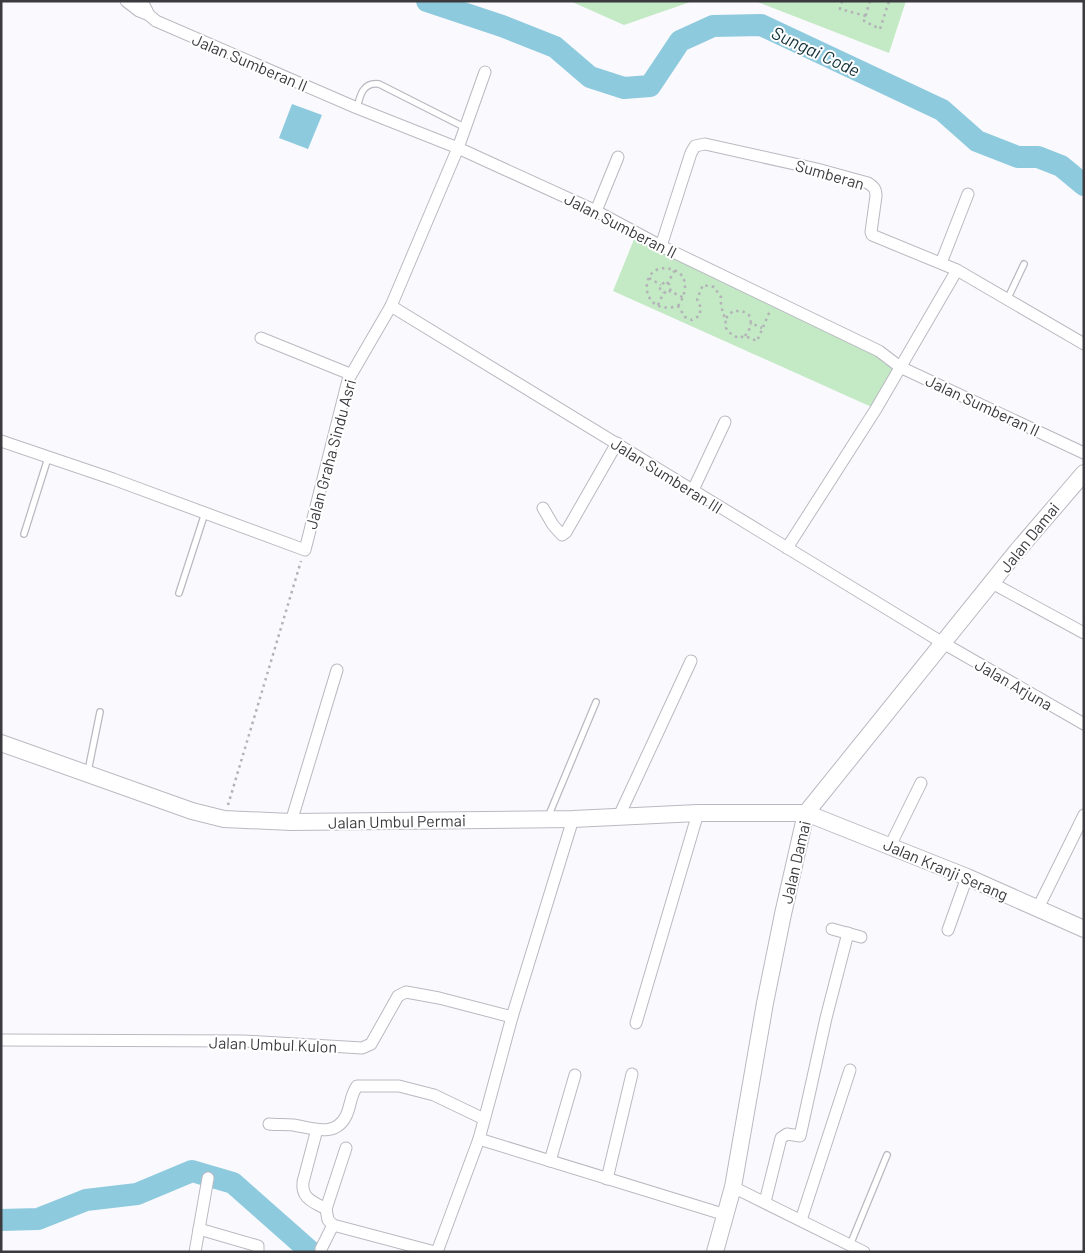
<svg xmlns="http://www.w3.org/2000/svg" width="1085" height="1253" viewBox="0 0 1085 1253" font-family="Barlow,sans-serif">
  <style>
    .green { fill: #c3e9c5 }
    .water { fill: #8ecade }
    .lines { fill: none; stroke-linecap: round; stroke-linejoin: round }
    .river { stroke: #8ecade; stroke-width: 22 }
    .service-casing { stroke: #b9b9c2; stroke-width: 8 }
    .minor-casing { stroke: #b9b9c2; stroke-width: 13 }
    .secondary-casing { stroke: #b9b9c2; stroke-width: 18 }
    .path { stroke: #b3b3b7; stroke-width: 2.5; stroke-dasharray: 2.5 4; stroke-linecap: butt }
    .service { stroke: #fff; stroke-width: 5.5 }
    .minor { stroke: #fff; stroke-width: 11 }
    .secondary { stroke: #fff; stroke-width: 16 }
    .labels { text-anchor: middle; dominant-baseline: central; stroke-width: 4; stroke-linejoin: round; paint-order: stroke }
    .street-label { font-size: 16px; fill: #3b3b3f; stroke: #fff }
    .water-label { font-size: 18px; font-style: italic; fill: #14323b; stroke: #fff }
  </style>
  <rect width="100%" height="100%" fill="#fafafe"/>
  <g class="green">
    <path d="M570,1H693L624,25Z"/>
    <path d="M755,1H906L889,53Z"/>
    <path d="M637,232L900,367L876,409L613,291Z"/>
  </g>
  <path class="water" d="M292,104L322,115L308,149L279,138Z"/>
  <g class="lines">
    <g class="river">
      <path d="M427,1L502,26L555,47L590,77L624,88L650,86L680,41L713,26L761,25L942,110L977,141L1018,157H1038L1061,166L1084,185"/>
      <path d="M1,1220L38,1219L86,1200L137,1194L192,1171L233,1183L311,1252"/>
    </g>
    <defs>
      <g id="service">
        <path d="M357,108C360,95 363,82 379,84L464,127"/>
        <path d="M1007,300L1024,264"/>
        <path d="M24,534L48,458"/>
        <path d="M179,593L205,513"/>
        <path d="M88,771L100,712"/>
        <path d="M548,817L596,702"/>
        <path d="M850,1245L887,1155"/>
      </g>
      <g id="minor">
        <path d="M126,1L139,11L149,15"/>
        <path d="M142,1L149,15L156,21L357,108L458,148L596,211L661,246L879,351L900,367L1084,453"/>
        <path d="M596,211L618,157"/>
        <path d="M661,246L691,153L695,146L705,144L817,169L868,183C874,187 876,189 876,196L871,232L872,235L957,270L1084,344"/>
        <path d="M941,263L968,194"/>
        <path d="M391,306L943,643L1084,724"/>
        <path d="M261,338L350,374"/>
        <path d="M1,441L113,479L305,550L348,380L391,306L458,148L485,72"/>
        <path d="M693,490L725,422"/>
        <path d="M543,508L553,525L562,535L566,532L617,443"/>
        <path d="M787,548L876,409L957,270"/>
        <path d="M992,583L1084,633"/>
        <path d="M619,816L691,661"/>
        <path d="M291,822L337,670"/>
        <path d="M890,846L921,783"/>
        <path d="M1038,908L1084,815"/>
        <path d="M832,929L861,937"/>
        <path d="M948,930L967,877"/>
        <path d="M636,1023L698,813"/>
        <path d="M1,1040L244,1041L362,1048L371,1044L398,996L406,992L439,998L512,1017"/>
        <path d="M269,1124C277,1125 285,1124 293,1125C312,1128 335,1138 346,1116C351,1106 350,1096 357,1086H399L434,1095L484,1119"/>
        <path d="M315,1130L316,1133L303,1182C301,1199 314,1202 326,1209"/>
        <path d="M479,1139L726,1215"/>
        <path d="M346,1148L326,1209L328,1220L333,1225L435,1252"/>
        <path d="M550,1161L575,1075"/>
        <path d="M607,1179L632,1074"/>
        <path d="M733,1187L864,1252"/>
        <path d="M765,1202L781,1138L787,1134L800,1136L826,1018L848,933"/>
        <path d="M801,1220L850,1070"/>
        <path d="M199,1229L258,1246V1252"/>
        <path d="M195,1252L208,1178"/>
        <path d="M321,1252V1249L333,1225"/>
        <path d="M437,1252L479,1139L512,1017L573,819"/>
      </g>
      <g id="secondary">
        <path d="M1,743L192,811L224,819L291,822L573,819L698,813H806L967,877L1084,929"/>
        <path d="M715,1252L733,1187L765,1003L783,914L806,813L1017,551L1084,473"/>
      </g>
    </defs>
    <use href="#service" class="service-casing"/>
    <use href="#minor" class="minor-casing"/>
    <use href="#secondary" class="secondary-casing"/>
    <g class="path">
      <path d="M842,1L840,9L866,16"/>
      <path d="M870,1L864,21L880,29L889,1"/>
      <path d="M649,278L661,285"/>
      <path d="M667,284L675,270"/>
      <path d="M670,291L671,288L669,284L665,282L661,285L660,289L667,294L670,291L684,298"/>
      <path d="M658,305L664,292"/>
      <path d="M678,306C686,295 690,276 674,270C638,257 636,318 678,306L685,317L692,320L699,316L701,308L697,299L703,285L714,287L721,297C720,312 726,314 726,328L730,333L738,338L745,336L757,341L770,311"/>
      <path d="M726,318L733,311H742L749,315L751,323L762,328"/>
      <path d="M745,336L749,330L751,323"/>
      <path d="M228,805L301,561"/>
    </g>
    <use href="#service" class="service"/>
    <use href="#minor" class="minor"/>
    <use href="#secondary" class="secondary"/>
  </g>
  <g class="labels">
    <g class="street-label">
      <text transform="translate(250 62) rotate(23)">Jalan Sumberan II</text>
      <text transform="translate(830 174) rotate(16)">Sumberan</text>
      <text transform="translate(621 225) rotate(27)">Jalan Sumberan II</text>
      <text transform="translate(983 405) rotate(25)">Jalan Sumberan II</text>
      <text transform="translate(330 454) rotate(-75)">Jalan Graha Sindu Asri</text>
      <text transform="translate(667 475) rotate(32)">Jalan Sumberan III</text>
      <text transform="translate(1029 537) rotate(-51)">Jalan Damai</text>
      <text transform="translate(1014 684) rotate(30)">Jalan Arjuna</text>
      <text transform="translate(397 821) rotate(-1)">Jalan Umbul Permai</text>
      <text transform="translate(795 862) rotate(-77)">Jalan Damai</text>
      <text transform="translate(946 869) rotate(23)">Jalan Kranji Serang</text>
      <text transform="translate(273 1044) rotate(2)">Jalan Umbul Kulon</text>
    </g>
    <g class="water-label">
      <text transform="translate(816 51) rotate(25)">Sungai Code</text>
    </g>
  </g>
  <rect width="1085" height="1253" fill="none" stroke="#3b3b3f" stroke-width="5"/>
</svg>
